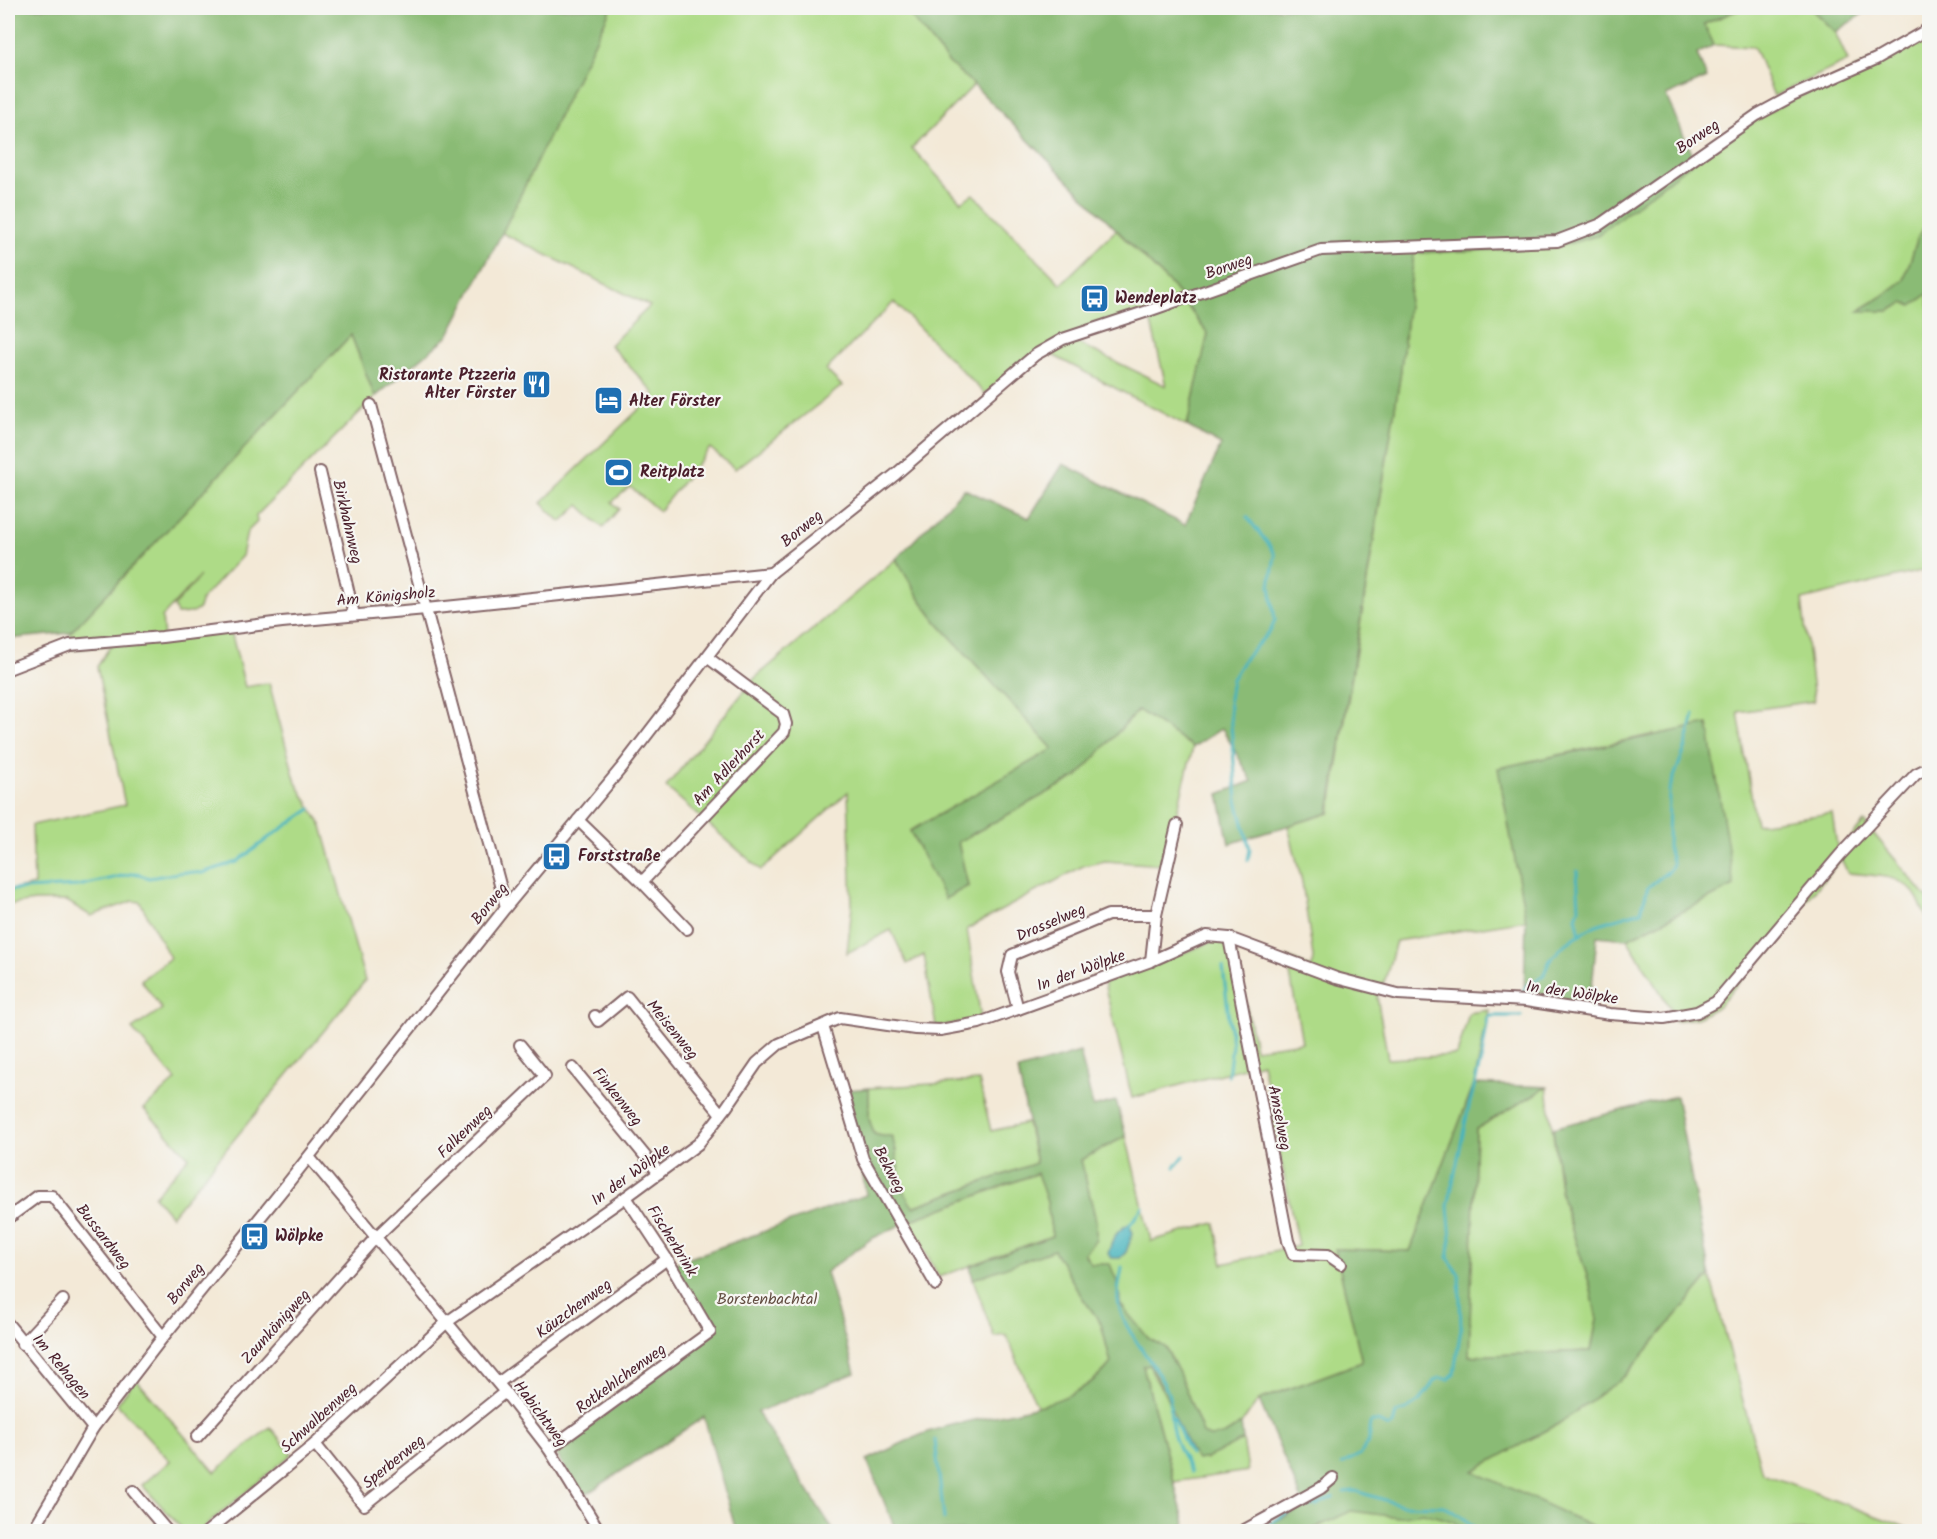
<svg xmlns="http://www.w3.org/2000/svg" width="1937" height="1539" viewBox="0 0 1937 1539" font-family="Kalam,sans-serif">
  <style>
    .green { fill: #aedb87; stroke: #7c7d59; stroke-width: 1.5; fill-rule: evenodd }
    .forest { fill: #8abb74; stroke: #6a6d50; stroke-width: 1.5 }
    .water { fill: #45b4bd; stroke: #486a74; stroke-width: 1.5 }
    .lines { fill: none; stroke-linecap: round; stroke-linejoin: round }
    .stream { stroke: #45b4bd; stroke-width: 3 }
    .minor-casing { stroke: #856667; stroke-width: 14 }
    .minor { stroke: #fff; stroke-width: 10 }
    .labels { text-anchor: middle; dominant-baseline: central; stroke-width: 4.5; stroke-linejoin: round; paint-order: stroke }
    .street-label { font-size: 16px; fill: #4a1f2b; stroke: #f6f6f2 }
    .poi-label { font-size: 16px; font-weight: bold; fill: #4a1f2b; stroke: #f6f6f2; text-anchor: start }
    .park-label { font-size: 16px; fill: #634e42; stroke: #f6f6f2 }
  </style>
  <rect width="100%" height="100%" fill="#f6f6f2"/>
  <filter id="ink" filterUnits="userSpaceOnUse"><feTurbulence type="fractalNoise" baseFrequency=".0167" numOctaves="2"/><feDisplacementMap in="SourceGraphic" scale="12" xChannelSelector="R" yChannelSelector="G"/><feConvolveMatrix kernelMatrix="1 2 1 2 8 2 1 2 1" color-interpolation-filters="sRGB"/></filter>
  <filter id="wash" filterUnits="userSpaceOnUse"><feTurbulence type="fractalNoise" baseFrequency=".008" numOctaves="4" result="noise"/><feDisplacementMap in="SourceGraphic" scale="24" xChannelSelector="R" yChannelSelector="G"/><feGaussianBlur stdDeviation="1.35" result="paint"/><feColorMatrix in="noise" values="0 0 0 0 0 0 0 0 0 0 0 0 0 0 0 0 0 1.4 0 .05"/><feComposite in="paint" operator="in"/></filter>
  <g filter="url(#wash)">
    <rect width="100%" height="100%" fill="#f3e9d7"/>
    <g class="green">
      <path d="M611,8H904L948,62L974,85L912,148L961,202L973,194L1061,284L1116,230L1173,287L1208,334L1187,426L1041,349L985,394L894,302L826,370L842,386L735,469L710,448L659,511L630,487L612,502L619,509L603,528L579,505L561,522L541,503L655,394L610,345L650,306L502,233ZM1149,314L1166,386L1073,341Z"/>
      <path d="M1743,8H1810L1835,32L1848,61L1774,96L1754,47L1714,45L1703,24Z"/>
      <path d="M1925,34L1930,42L1929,220L1918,237L1904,280L1880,298L1859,310L1889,311L1904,303L1912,306L1929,293V569L1802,600L1814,701L1738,712L1756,824L1832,813L1838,853L1864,822L1929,900V920C1923,913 1922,907 1918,899C1904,873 1874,876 1848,873L1841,859L1719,1006L1697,1018L1674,1021L1673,1012L1627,939L1734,886L1654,734L1499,768L1526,920L1396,941L1386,977L1377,997L1388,1059L1457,1055L1469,1013L1489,1010L1474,1084L1410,1251L1335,1249L1362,1362L1259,1400L1241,1424L1222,1436L1209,1437L1203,1433L1179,1373L1166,1348L1149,1339L1134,1323L1120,1304L1119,1287L1091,1264L1084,1252L1096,1240V1221L1081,1160L1126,1136L1151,1241L1215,1223L1223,1264L1298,1246L1262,1063L1132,1098L1104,983L1232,934L1255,1049L1302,1042L1287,957L1312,968L1313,957L1302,882L1288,826L1330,813L1400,377L1414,253L1556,247L1695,160L1760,116Z"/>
      <path d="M351,335L375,397L256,516L257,522L247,532L242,556L201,600C201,615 188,613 177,614L174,606L200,576L162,617L164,639L231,631L245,687L269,683L296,783L322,826L365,981L171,1216L154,1196L189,1157L144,1109L176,1080L132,1029L162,1009L141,980L170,958L140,902L133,901L91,916L67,901H35L8,905V891L34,885L32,825L125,805L97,667L111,645L73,650L70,633Z"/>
      <path d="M896,559L922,602L936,621L1054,750L910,831L968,886L958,842L1078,776L1138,710L1193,747L1164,865L1105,861L1083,866L967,929L981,1019L936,1027L924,955L907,964L891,930L847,953L852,906L848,792L761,870L666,787L755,678Z"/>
      <path d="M979,1081L991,1131L1027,1123L1036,1163L912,1207C900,1189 897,1171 896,1149L882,1136L874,1134L869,1119V1088Z"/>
      <path d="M1547,1087L1561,1196L1590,1285L1597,1319L1591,1351L1469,1356L1476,1129Z"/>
      <path d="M1038,1173L1047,1202L1052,1236L939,1277L909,1221Z"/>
      <path d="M1054,1249L1082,1297L1101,1323L1111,1363C1095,1384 1064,1401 1037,1406L1006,1335L994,1337L973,1279Z"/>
      <path d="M1710,1276L1762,1473L1916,1531L1254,1532L1472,1471L1558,1424L1625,1376Z"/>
      <path d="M1150,1365L1154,1377L1206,1459L1219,1450L1243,1440L1248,1471L1174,1482L1143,1366Z"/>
      <path d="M136,1379L215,1472L270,1427L292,1454L199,1531H184L142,1485L170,1461L117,1404Z"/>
    </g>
    <g class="forest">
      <path d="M8,8H611L502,233L448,336L375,397L351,335L70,633L8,639Z"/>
      <path d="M904,8H1743L1704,24L1714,45L1697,54L1707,78L1666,96L1695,160L1596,236L1556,247L1414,253L1400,377L1329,813L1229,844L1219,794L1252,781L1222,728L1193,747L1138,710L1078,776L958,842L968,886L945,899L910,831L1053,749L936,621L922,602L896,559L964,489L1029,518L1063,464L1185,525L1221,445L1187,426L1208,334L1173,287L974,85L948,62Z"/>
      <path d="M1810,8H1871L1835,32Z"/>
      <path d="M1929,220V293L1912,306L1904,303L1889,311H1858L1880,298L1904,280L1918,237Z"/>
      <path d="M1708,724L1734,886L1627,939L1597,936L1590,1007L1524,997L1526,920L1498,768Z"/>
      <path d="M1080,1052L1093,1107L1116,1101L1126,1136L1081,1160L1096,1221V1240L1084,1253L1091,1264H1110L1119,1287L1120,1304L1149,1339L1165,1347L1179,1373L1203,1433L1209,1437L1222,1436L1241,1424L1243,1440C1230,1446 1209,1459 1197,1460C1183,1440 1176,1417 1165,1395C1161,1385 1154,1376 1150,1365L1143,1366L1187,1531H896L867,1460C889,1450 912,1437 934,1430C990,1412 1073,1413 1111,1363L1101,1323L1082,1297L1054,1250L973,1279L970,1266L1052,1236L1047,1202L1037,1173L909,1221L871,1239L826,1272L855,1373L757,1412L834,1531H736L704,1417L582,1497L555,1452L712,1335L673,1264L866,1195L849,1090L869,1088V1119L874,1134L882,1136H892C900,1162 896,1183 913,1207L1036,1163L1018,1070Z"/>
      <path d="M1474,1084L1547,1087L1476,1129L1469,1356L1591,1351L1597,1319L1590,1285L1561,1196L1553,1128L1676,1096L1710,1276L1625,1376L1558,1424L1473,1471L1603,1531H1467L1452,1521L1423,1513L1398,1517L1351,1511L1309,1531L1254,1532L1305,1507L1259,1400L1362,1362L1335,1249L1410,1251Z"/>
    </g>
    <path class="water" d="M1129,1224L1133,1233L1126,1252L1120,1258H1112L1108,1254C1112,1240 1116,1230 1129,1224Z"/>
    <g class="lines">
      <g class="stream">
        <path d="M1247,517L1269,545L1275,555L1270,586L1275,620L1271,630L1245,658L1232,679L1229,699L1237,801L1250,849L1248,860"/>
        <path d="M1577,871L1579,909L1576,917L1580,934"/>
        <path d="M8,890L78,886L135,873L149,878L184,872L202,873L237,862L271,836L311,809"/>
        <path d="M1223,967L1232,1045L1228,1076"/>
        <path d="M1522,994L1526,986L1543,976L1550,960L1563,946L1580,934L1596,925L1641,911L1648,887L1670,870L1673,864L1668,848L1669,790L1686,746L1694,714"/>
        <path d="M1175,1167L1184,1156"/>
        <path d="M1128,1227L1143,1207"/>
        <path d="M1122,1267C1121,1277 1117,1289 1118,1299C1119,1328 1157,1363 1168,1393C1171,1402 1170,1411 1171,1420C1173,1439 1182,1456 1191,1472"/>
        <path d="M1173,1417L1190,1454"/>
        <path d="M935,1440L944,1519"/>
        <path d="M1342,1464L1361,1454L1365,1446C1373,1442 1366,1430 1371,1422H1378L1389,1427L1393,1425L1396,1413L1406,1410L1421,1400L1434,1381L1439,1378L1449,1379L1454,1373L1461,1328L1459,1274L1448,1258L1451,1239L1448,1206L1468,1110L1482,1056L1488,1018L1490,1016H1521"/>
        <path d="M1344,1492L1355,1491L1402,1505L1444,1506L1465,1519L1479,1532"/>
        <path d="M1257,1532L1298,1506L1317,1505L1333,1497"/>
      </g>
    </g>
  </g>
  <g filter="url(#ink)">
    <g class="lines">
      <defs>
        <g id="minor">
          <path d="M371,405L506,907"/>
          <path d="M320,472L354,615"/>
          <path d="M8,669L70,645L162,637L282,622L426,609L771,573"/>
          <path d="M578,820L642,882L784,732L786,724L783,714L707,657"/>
          <path d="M642,882L687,929"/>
          <path d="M1229,938L1288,1241L1293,1254L1328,1255L1341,1264"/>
          <path d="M1151,961L1156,915L1177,825"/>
          <path d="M1018,1009L1008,972L1012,955L1108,915H1156"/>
          <path d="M595,1016L598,1021L627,997L721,1114"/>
          <path d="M823,1026L863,1159L936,1285"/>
          <path d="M573,1068L659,1173"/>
          <path d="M309,1157L505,1392L549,1449L600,1532"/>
          <path d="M8,1218L38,1196H52L163,1337"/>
          <path d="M8,1324L93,1428"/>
          <path d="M22,1344L63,1300"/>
          <path d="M498,1383L667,1259"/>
          <path d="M197,1437L377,1236L545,1076L520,1045"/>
          <path d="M315,1444L364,1505L505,1392"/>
          <path d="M549,1449L710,1332L667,1259L626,1197"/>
          <path d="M133,1491L168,1532"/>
          <path d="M32,1532L93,1428L163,1337L284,1188L506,907L623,766L771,573L896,474L1035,355L1063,339L1151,310L1321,250L1557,241L1599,225L1757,115L1792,96L1876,59L1930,28"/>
          <path d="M207,1532L315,1444L447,1322L626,1197L698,1144L726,1108L757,1063L779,1044L840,1018L915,1029L940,1030L979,1023L1151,961L1207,936L1229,938L1336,978L1398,994L1526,1001L1610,1014L1664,1018L1697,1012L1716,1002L1840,855L1916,774L1930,767"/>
          <path d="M1241,1532L1321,1488L1333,1478"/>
        </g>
      </defs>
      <use href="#minor" class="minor-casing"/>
      <use href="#minor" class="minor"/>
    </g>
  </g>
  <defs>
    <symbol id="bus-square" viewBox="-11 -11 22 22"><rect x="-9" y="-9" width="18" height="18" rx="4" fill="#1f6fb2" stroke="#f6f6f2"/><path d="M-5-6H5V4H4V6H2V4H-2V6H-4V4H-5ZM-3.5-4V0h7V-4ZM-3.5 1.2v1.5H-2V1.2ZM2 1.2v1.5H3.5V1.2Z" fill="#fff"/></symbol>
    <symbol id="restaurant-square" viewBox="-11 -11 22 22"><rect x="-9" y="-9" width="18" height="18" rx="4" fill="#1f6fb2" stroke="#f6f6f2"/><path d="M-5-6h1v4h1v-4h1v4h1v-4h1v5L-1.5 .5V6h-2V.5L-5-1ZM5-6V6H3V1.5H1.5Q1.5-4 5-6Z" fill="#fff"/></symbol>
    <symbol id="hotel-square" viewBox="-11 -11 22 22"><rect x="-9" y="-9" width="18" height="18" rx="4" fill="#1f6fb2" stroke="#f6f6f2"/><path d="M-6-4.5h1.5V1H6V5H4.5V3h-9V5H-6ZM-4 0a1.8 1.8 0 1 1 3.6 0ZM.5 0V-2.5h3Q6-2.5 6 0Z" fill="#fff"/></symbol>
    <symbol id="stadium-square" viewBox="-11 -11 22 22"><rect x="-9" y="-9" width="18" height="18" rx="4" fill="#1f6fb2" stroke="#f6f6f2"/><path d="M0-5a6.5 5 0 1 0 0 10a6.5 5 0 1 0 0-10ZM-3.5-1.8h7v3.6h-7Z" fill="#fff"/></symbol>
  </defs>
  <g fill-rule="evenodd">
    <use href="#bus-square" x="1078" y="282" width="33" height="33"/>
    <use href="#restaurant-square" x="520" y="368" width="33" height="33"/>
    <use href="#hotel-square" x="592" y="384" width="33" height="33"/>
    <use href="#stadium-square" x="602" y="456" width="33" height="33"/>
    <use href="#bus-square" x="540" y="840" width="33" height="33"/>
    <use href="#bus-square" x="238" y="1220" width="33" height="33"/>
  </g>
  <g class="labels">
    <g class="street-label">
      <text transform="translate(1698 137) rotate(-34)">Borweg</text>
      <text transform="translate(1229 267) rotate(-19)">Borweg</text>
      <text transform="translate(347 522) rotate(77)">Birkhahnweg</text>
      <text transform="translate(802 529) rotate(-39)">Borweg</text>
      <text transform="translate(386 597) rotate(-5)">Am Königsholz</text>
      <text transform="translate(729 768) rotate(-47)">Am Adlerhorst</text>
      <text transform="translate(490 904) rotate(-51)">Borweg</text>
      <text transform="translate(1051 923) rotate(-23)">Drosselweg</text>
      <text transform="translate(1081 971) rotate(-20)">In der Wölpke</text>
      <text transform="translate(1572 993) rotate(8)">In der Wölpke</text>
      <text transform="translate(672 1030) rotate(51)">Meisenweg</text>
      <text transform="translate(617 1097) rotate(51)">Finkenweg</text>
      <text transform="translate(1279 1118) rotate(79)">Amselweg</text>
      <text transform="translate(465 1132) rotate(-44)">Falkenweg</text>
      <text transform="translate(889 1170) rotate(62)">Bekweg</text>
      <text transform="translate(631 1175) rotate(-36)">In der Wölpke</text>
      <text transform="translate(103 1237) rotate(52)">Bussardweg</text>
      <text transform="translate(672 1241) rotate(58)">Fischerbrink</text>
      <text transform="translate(186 1284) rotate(-51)">Borweg</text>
      <text transform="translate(574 1309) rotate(-36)">Käuzchenweg</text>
      <text transform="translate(276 1327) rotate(-48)">Zaunkönigweg</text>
      <text transform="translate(61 1367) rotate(50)">Im Rehagen</text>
      <text transform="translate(621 1379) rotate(-36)">Rotkehlchenweg</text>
      <text transform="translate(540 1414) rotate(53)">Habichtweg</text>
      <text transform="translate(319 1418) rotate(-42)">Schwalbenweg</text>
      <text transform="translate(394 1462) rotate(-39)">Sperberweg</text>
    </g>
    <g class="poi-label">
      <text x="1115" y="298">Wendeplatz</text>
      <text x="516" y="375" text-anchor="end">Ristorante Ptzzeria<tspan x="516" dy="18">Alter Förster</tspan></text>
      <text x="629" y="401">Alter Förster</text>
      <text x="640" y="472">Reitplatz</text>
      <text x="578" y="856">Forststraße</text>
      <text x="275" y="1236">Wölpke</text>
    </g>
    <g class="park-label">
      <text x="767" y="1299">Borstenbachtal</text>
    </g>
  </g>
  <rect width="1937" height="1539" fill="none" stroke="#f6f6f2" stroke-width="30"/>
</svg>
